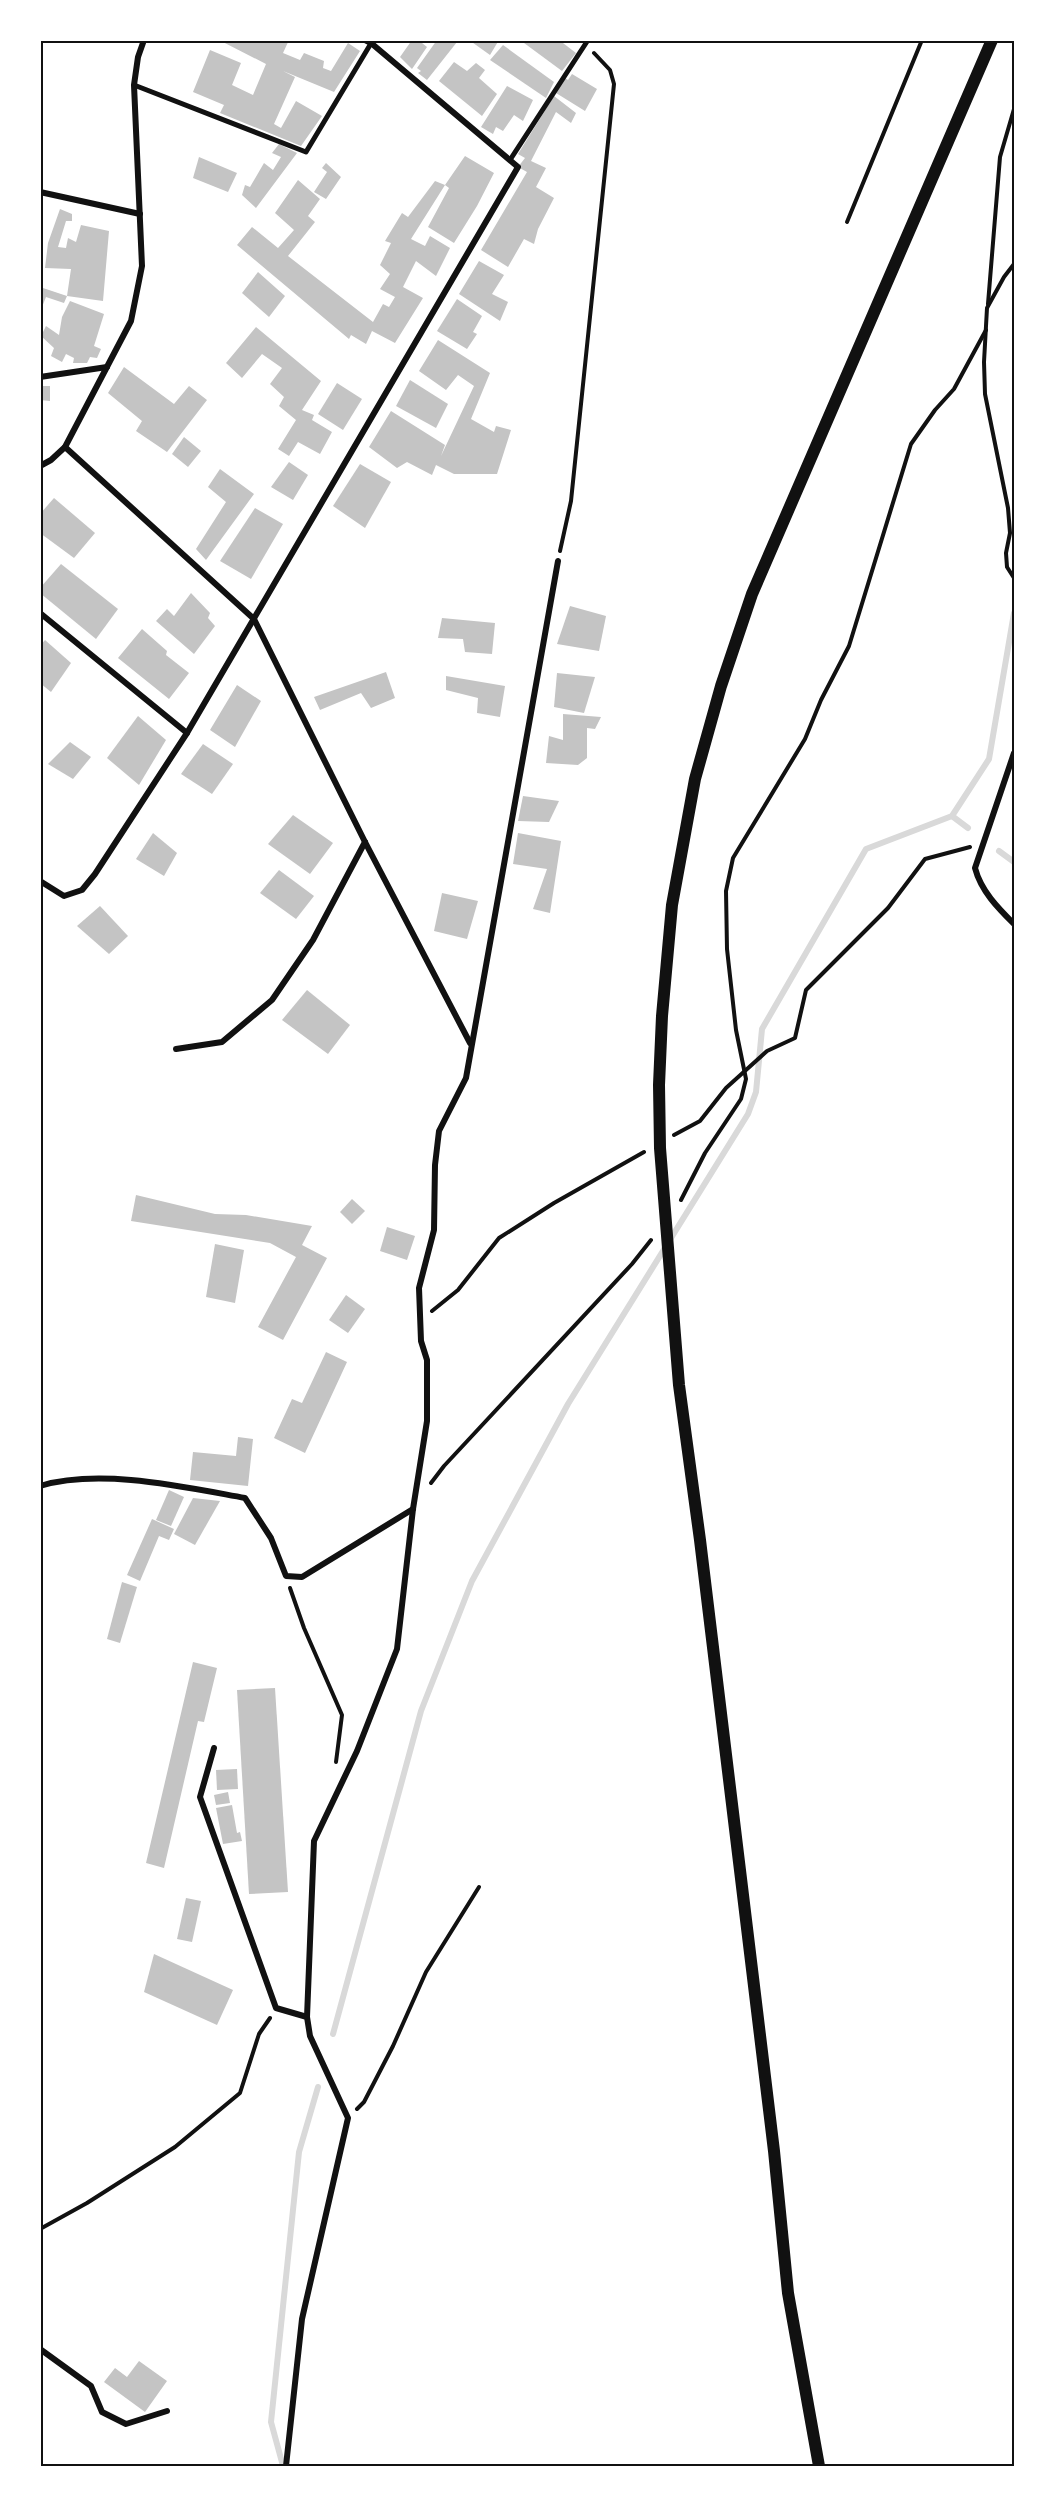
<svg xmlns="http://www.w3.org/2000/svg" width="1055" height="2507" viewBox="0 0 1055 2507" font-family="'PT Sans',sans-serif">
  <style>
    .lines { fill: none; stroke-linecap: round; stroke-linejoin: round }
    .stream { stroke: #d9d9d9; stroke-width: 6 }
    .building { fill: #c4c4c4 }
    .path { stroke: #111; stroke-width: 4 }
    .pedestrian { stroke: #111; stroke-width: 5 }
    .minor { stroke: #111; stroke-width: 6 }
    .secondary { stroke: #111; stroke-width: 12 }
    .neatline { fill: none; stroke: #111; stroke-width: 2 }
  </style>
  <rect width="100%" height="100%" fill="#fff"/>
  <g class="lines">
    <g class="stream">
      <path d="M952,816L968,828"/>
      <path d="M999,851L1014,862"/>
      <path d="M333,2034L421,1711L472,1581L568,1404L748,1114L756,1092L762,1029L866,849L952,816L989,759L1014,613"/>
      <path d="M283,2466L271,2422L299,2152L318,2087"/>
    </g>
  </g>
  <g class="building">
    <path d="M219,40H289L283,53L300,60L304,53L324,61L323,68L331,71L348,43L360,51L334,92L283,71L295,77L274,124L281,128L296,101L322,116L301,146L220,113L224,105L193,92L210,50L241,63L232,85L253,95L266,64Z"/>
    <path d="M412,40H424L422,43L427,47L412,69L400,57Z"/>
    <path d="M437,40L457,42L427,80L418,73L421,71L417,68Z"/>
    <path d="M469,40H499L490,55Z"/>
    <path d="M520,40H559L576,53L562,71Z"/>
    <path d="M503,45L554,82L546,98L490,60Z"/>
    <path d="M454,62L467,71L476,63L485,70L479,78L497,94L482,116L439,81Z"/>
    <path d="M572,74L597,89L585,111L556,93L565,78L568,80Z"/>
    <path d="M507,86L533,100L523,121L514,115L503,131L496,127L493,134L481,127Z"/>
    <path d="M554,96L576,113L571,123L556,112L531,161L546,168L536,187L554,198L538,229L534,244L524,239L508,267L481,250L527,172L518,167L525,158L518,154Z"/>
    <path d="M279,144L297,153L256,208L242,195L245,185L250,187L264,163L273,170L281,157L272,153Z"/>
    <path d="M465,156L494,173L477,206L454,243L428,227L449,188L445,185L411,239L425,246L430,236L450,248L436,276L416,261L403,287L423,298L395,343L372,331L366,344L351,335L349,339L237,245L252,227L278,248L294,230L275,213L298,180L320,199L308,216L315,222L288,256L373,322L383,304L389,307L395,297L380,289L390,274L380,265L391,243L385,241L402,213L408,217L435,181L445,185Z"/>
    <path d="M199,157L237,173L228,192L193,178Z"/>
    <path d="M326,163L341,177L326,199L314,192L327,172L322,168Z"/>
    <path d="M60,209L72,214V221H66L58,247L66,248L68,238L76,242L81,225L109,231L103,301L67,296L71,269L45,268L48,243Z"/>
    <path d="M479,261L504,275L492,294L508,302L500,321L459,294Z"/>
    <path d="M258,272L285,296L269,317L242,293Z"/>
    <path d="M40,287L67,296L64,303L46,297L40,312Z"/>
    <path d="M457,299L482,316L473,332L477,334L467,349L437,331Z"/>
    <path d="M70,301L104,314L94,346L101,349L97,358L90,357L87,363H73L74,358L66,354L62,362L51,356L54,348L41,336L46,326L59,335L62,317Z"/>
    <path d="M256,327L321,381L302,410L314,415L312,420L332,432L320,454L298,442L289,456L278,449L296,420L279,406L284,397L270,384L282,368L262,354L242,378L226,363Z"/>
    <path d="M438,340L490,373L471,419L494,432L496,426L511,430L497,474H454L436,465L432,475L407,462L397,468L369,447L391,411L445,445L441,456L474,386L458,375L446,390L419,371Z"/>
    <path d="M124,367L174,404L189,386L207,400L167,452L136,431L142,421L108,393Z"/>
    <path d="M410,380L448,404L436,428L396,406Z"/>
    <path d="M337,383L362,399L343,430L318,414Z"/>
    <path d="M40,386H50V401L40,400Z"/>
    <path d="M184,437L201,451L188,467L172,454Z"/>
    <path d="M289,462L308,475L293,500L271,487Z"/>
    <path d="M360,464L391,482L365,528L333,506Z"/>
    <path d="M220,469L254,494L206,560L196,549L226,502L208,487Z"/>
    <path d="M54,498L95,533L74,558L40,533V514Z"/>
    <path d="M255,508L283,524L251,579L220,561Z"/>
    <path d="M61,564L118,609L96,639L40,593V588Z"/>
    <path d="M191,593L210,613L208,618L215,626L194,654L156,621L167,609L174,616Z"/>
    <path d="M570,606L606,616L599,651L557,644Z"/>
    <path d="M442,618L495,623L492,654L465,652L463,639L438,638Z"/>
    <path d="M142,629L167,651L166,655L189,673L169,699L118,658Z"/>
    <path d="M45,640L71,663L51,692L40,683V646Z"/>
    <path d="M386,672L395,698L371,708L361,693L320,710L314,697Z"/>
    <path d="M557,673L595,677L584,713L554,707Z"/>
    <path d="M446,676L505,686L500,717L477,713L478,698L446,690Z"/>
    <path d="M237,685L261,701L235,747L210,730Z"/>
    <path d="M563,714L601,717L595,729L587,728V758L578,765L546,763L549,736L563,740Z"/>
    <path d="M138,716L166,740L139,785L107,758Z"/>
    <path d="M70,742L91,757L73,779L48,764Z"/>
    <path d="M203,744L233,764L212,794L181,774Z"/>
    <path d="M523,796L559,801L549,822L518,821Z"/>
    <path d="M293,815L333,843L310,874L268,844Z"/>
    <path d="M153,833L177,853L164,876L136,859Z"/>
    <path d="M518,833L561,841L550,913L533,909L547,869L513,864Z"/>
    <path d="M279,870L314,896L296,919L260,893Z"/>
    <path d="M442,893L478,901L467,939L434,931Z"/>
    <path d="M100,906L128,936L109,954L77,926Z"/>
    <path d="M307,990L350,1025L328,1054L282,1020Z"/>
    <path d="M136,1195L215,1214L246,1215L312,1226L302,1245L327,1258L283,1340L258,1327L296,1257L270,1243L131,1221Z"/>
    <path d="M352,1199L365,1211L352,1224L340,1212Z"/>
    <path d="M387,1227L415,1236L407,1260L380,1251Z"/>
    <path d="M215,1244L244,1250L235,1303L206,1297Z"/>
    <path d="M346,1295L365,1309L348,1333L329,1320Z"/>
    <path d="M326,1352L347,1362L305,1453L274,1438L292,1399L302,1403Z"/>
    <path d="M238,1437L253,1439L248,1486L190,1480L193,1452L236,1456Z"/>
    <path d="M169,1490L184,1497L171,1526L156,1520Z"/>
    <path d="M193,1498L220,1501L195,1545L174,1534Z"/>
    <path d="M152,1519L174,1529L169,1540L159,1536L140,1581L127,1575Z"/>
    <path d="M122,1582L137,1587L120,1643L107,1639Z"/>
    <path d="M193,1662L217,1668L204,1722L198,1721L164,1868L146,1863Z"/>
    <path d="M275,1688L288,1892L249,1894L237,1690Z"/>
    <path d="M237,1769L238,1789L217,1790L216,1770Z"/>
    <path d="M228,1792L230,1803L216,1805L214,1795Z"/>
    <path d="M232,1805L237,1833L240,1832L242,1841L223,1844L216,1808Z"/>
    <path d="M186,1898L201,1901L192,1942L177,1939Z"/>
    <path d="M154,1954L233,1990L217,2025L144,1992Z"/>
    <path d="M139,2361L167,2381L145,2412L104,2382L115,2368L127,2377Z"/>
  </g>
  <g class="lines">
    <g class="path">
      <path d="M847,222L922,40"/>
      <path d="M1014,264L1004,277L987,308L984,362L985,394L1008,508L1010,533L1006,553L1007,567L1014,578"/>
      <path d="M988,304L1000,157L1014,109"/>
      <path d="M560,551L571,501L614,84L610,70L594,53"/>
      <path d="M674,1135L700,1121L726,1088L767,1051L795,1038L806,990L888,908L925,859L970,847"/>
      <path d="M681,1200L705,1153L741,1099L746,1079L736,1030L727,949L726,891L733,858L805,739L821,700L849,646L911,444L935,410L954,389L986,330"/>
      <path d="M432,1311L458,1290L499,1238L554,1203L644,1152"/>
      <path d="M431,1483L444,1466L632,1264L651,1240"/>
      <path d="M290,1588L304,1628L342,1715L336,1762"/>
      <path d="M357,2109L364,2102L393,2046L426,1972L479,1887"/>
      <path d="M40,2229L87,2203L175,2147L240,2093L259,2034L270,2018"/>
    </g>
    <g class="pedestrian">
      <path d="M134,85L306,152L373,40"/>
      <path d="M510,160L588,40"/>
    </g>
    <g class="minor">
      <path d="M40,192L140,214"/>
      <path d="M40,377L107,367"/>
      <path d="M65,447L254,619L365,842L470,1043"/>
      <path d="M40,466L51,460L65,447L131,321L142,266L134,85L138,57L144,40"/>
      <path d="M40,613L187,733"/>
      <path d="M1014,753L975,868C981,891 998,908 1014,924"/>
      <path d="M40,881L64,896L82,890L95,874L187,733L518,167L371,43L365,40"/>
      <path d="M176,1049L222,1042L272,1000L313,940L365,842"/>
      <path d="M40,1486C100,1468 184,1487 245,1498L271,1538L286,1576L302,1577L413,1509"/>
      <path d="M214,1748L200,1797L276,2008L307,2017L310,2036L348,2118L302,2319L286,2466"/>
      <path d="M307,2017L314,1841L357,1751L397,1649L413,1509L427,1421V1360L421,1341L419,1288L434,1230L435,1165L439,1131L466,1078L558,561"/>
      <path d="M40,2349L91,2386L102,2412L126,2424L167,2411"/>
    </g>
    <path class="secondary" d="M819,2466L788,2293L774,2151L700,1540L679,1385L660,1148L659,1085L662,1016L672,905L695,779L721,686L752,594L992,40"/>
  </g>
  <rect width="1055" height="2507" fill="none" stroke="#ffffff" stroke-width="84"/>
  <rect x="42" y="42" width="971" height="2423" class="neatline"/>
</svg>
